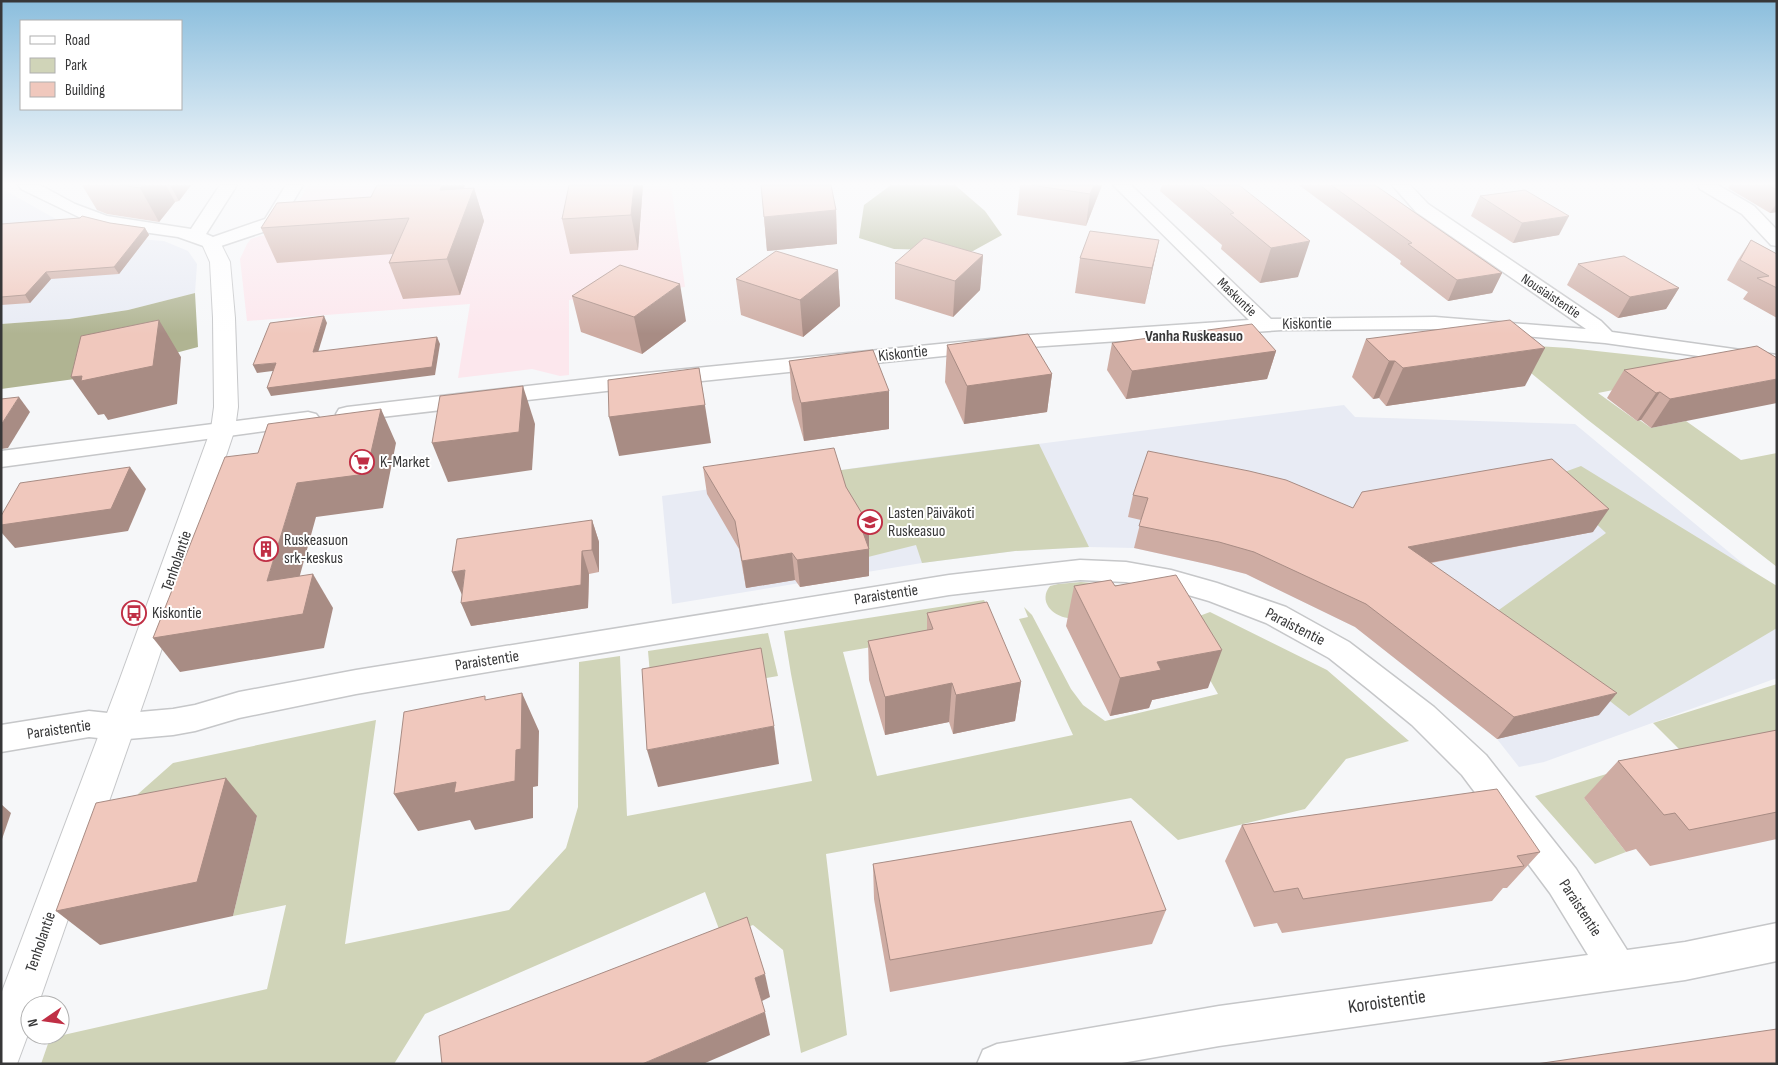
<svg xmlns="http://www.w3.org/2000/svg" width="1778" height="1065" viewBox="0 0 1778 1065" font-family="'Sofia Sans Condensed',sans-serif">
  <style>
    .built { fill: #e8ebf4 }
    .medical { fill: #fce7ed }
    .green { fill: #d0d4b8 }
    .forest { fill: #b0b492 }
    .lines { fill: none; stroke-linecap: round; stroke-linejoin: round }
    .street-casing { stroke: #c6c7c9; stroke-width: 3 }
    .secondary-casing { stroke: #c6c7c9; stroke-width: 2 }
    .street { fill: #fff; fill-rule: evenodd }
    .secondary { fill: #fff; fill-rule: evenodd }
    .wall { fill: #ceaca3 }
    .shaded-wall { fill: #a88c84 }
    .building { fill: #f0c8bd; stroke: #a88c84 }
    .labels { text-anchor: middle; dominant-baseline: central; stroke-width: 4; stroke-linejoin: round; paint-order: stroke }
    .far-street-label { font-size: 14px; fill: #373738; stroke: #fff }
    .street-label { font-size: 16px; fill: #373738; stroke: #fff }
    .far-quarter-label { font-size: 16px; font-weight: bold; fill: #373738; stroke: #fff }
    .poi-label { font-size: 16px; fill: #373738; stroke: #fff; text-anchor: start }
    .near-street-label { font-size: 19px; fill: #373738; stroke: #fff }
  </style>
  <rect width="100%" height="100%" fill="#f6f7f9"/>
  <g class="built">
    <path d="M1,188L61,222L138,239L164,241L188,251L197,264L195,293L128,310L69,319L1,324Z"/>
    <path d="M1344,405L1355,417L1575,424L1777,592V678L1544,762L1519,767L1497,739L1355,627L1246,574L1211,565L1134,548L1089,547L1015,551L922,563L672,604L662,496L889,463Z"/>
  </g>
  <path class="medical" d="M308,185H671L685,287L569,300V375L560,376L532,369L458,378L470,304L247,321L240,259L247,244L251,239L260,236L281,233Z"/>
  <g class="green">
    <path d="M1501,344L1569,348L1679,360L1710,371L1598,393L1637,421H1641L1651,428L1686,421L1741,460L1777,453V567L1588,420L1502,349Z"/>
    <path d="M1039,444L1089,547L1015,551L922,563L916,545L860,559L858,555L869,552L834,471Z"/>
    <path d="M1581,466L1777,586V628L1629,716L1496,612L1606,533L1548,478Z"/>
    <path d="M1081,582L1127,586L1068,618C1052,616 1038,601 1050,586L1058,584Z"/>
    <path d="M984,600L997,625L843,652L877,776L1073,735L1019,619L1028,617L1024,607L1032,615L1071,689L1083,705L1105,721L1218,694L1178,624L1210,612L1327,670L1409,741L1346,759L1305,809L1178,840L1131,798L826,854L847,1035L801,1053L783,950L753,925L722,937L705,892L425,1014L394,1064H41L50,1038L267,989L286,905L233,916L257,816L132,817L138,794L173,763L376,720L345,944L509,910L566,848L578,807L579,662L620,656L627,816L812,781L791,674L784,631Z"/>
    <path d="M768,633L778,676L652,698L648,651Z"/>
    <path d="M1777,684V760L1584,798L1626,852L1595,864L1535,796L1681,751L1653,723Z"/>
  </g>
  <g class="forest">
    <path d="M891,185H955L985,211L1002,235L973,251L894,249L859,238L864,205Z"/>
    <path d="M195,293L198,347L82,378L1,389V324L69,319L128,310Z"/>
  </g>
  <g class="lines">
    <defs>
      <g id="street">
        <path d="M19,185H40L75,204L107,216L191,229L220,185H237L206,234L213,237L265,219L286,185H303L278,227L212,249L178,237L115,228L85,220L21,189Z"/>
        <path d="M1113,185H1131L1271,319L1435,317L1586,329L1416,212L1392,185H1410L1428,204L1601,321L1612,332L1777,355V367L1605,343L1468,331L1435,329L1282,330L1030,347L606,391L347,421L339,419L336,414L339,409L347,407L606,377L1030,335L1249,320Z"/>
        <path d="M1698,185H1718L1754,206L1777,230V246L1771,245L1742,214L1700,189Z"/>
        <path d="M308,412L316,414L320,419L316,424L1,467V451Z"/>
        <path d="M1080,560L1126,562L1171,570L1217,583L1286,607L1349,642L1434,707L1486,755L1576,869L1627,950L1685,942L1777,923V961L1685,980L1219,1046L1116,1064H977L983,1050L997,1044L1219,1006L1588,955L1550,893L1462,775L1412,725L1368,689L1329,658L1266,623L1209,601L1171,590L1126,582L1080,580L949,595L356,694L239,718L195,731L173,735L117,740L89,737L1,752V725L89,711L117,714L173,709L195,705L239,692L356,670L949,575Z"/>
      </g>
      <path id="secondary" d="M212,238L219,240L230,262L235,318L238,407L235,429L150,684L38,1005H30V1029L17,1064H1V994L118,684L211,429L214,407L213,318L210,262L202,244L205,240Z"/>
    </defs>
    <use href="#street" class="street-casing"/>
    <use href="#secondary" class="secondary-casing"/>
    <use href="#street" class="street"/>
    <use href="#secondary" class="secondary"/>
  </g>
  <g class="wall">
    <path d="M82,185H191L179,201L175,202L159,222L107,214L97,210Z"/>
    <path d="M465,185L464,188H474L484,221L460,295L403,299L389,263L393,254L277,263L261,228L371,197Z"/>
    <path d="M643,185L638,250L570,254L562,219Z"/>
    <path d="M761,185L836,210L837,244L767,251Z"/>
    <path d="M1020,185H1102L1086,226L1017,215Z"/>
    <path d="M1162,185H1239L1298,277L1260,283L1221,249L1222,245L1160,191Z"/>
    <path d="M1299,185H1375L1502,273L1492,293L1448,301L1400,264L1401,261Z"/>
    <path d="M1730,185H1777V212L1770,213L1728,188Z"/>
    <path d="M1480,196L1559,235L1513,243L1471,216Z"/>
    <path d="M110,223L145,228L149,235L119,274L51,279L30,303L1,305V224Z"/>
    <path d="M1159,240L1145,304L1075,293L1080,258Z"/>
    <path d="M1751,240L1777,254V318L1743,299L1748,292L1727,280L1738,260Z"/>
    <path d="M983,255L980,290L953,317L895,299V263Z"/>
    <path d="M1578,264L1679,288L1666,309L1618,318L1567,285Z"/>
    <path d="M838,270L840,306L803,337L741,315L736,279Z"/>
    <path d="M572,296L686,321L642,354L581,332Z"/>
    <path d="M1366,339L1525,386L1386,406L1379,398L1373,399L1352,377Z"/>
    <path d="M1112,343L1276,351L1267,379L1126,399L1107,370Z"/>
    <path d="M947,345L1052,374L1047,412L964,424L945,382Z"/>
    <path d="M1777,358L1651,428L1641,420L1637,421L1607,398L1624,370Z"/>
    <path d="M789,361L889,429L804,441L792,399Z"/>
    <path d="M703,467L846,487L869,525V576L800,587L795,580L746,588L739,549L707,494Z"/>
    <path d="M1133,495L1353,508L1593,532L1431,563L1599,715L1497,739L1355,627L1246,574L1211,565L1134,548L1141,520L1128,517Z"/>
    <path d="M592,520L599,542V572L589,574L588,608L471,626Z"/>
    <path d="M1074,586H1115L1208,688L1152,700L1149,708L1110,716L1066,626Z"/>
    <path d="M927,613L1021,682L1015,721L953,734L949,722L885,735L869,680L868,641L927,630Z"/>
    <path d="M1777,730V839L1650,866L1636,849L1626,852L1584,798L1618,761Z"/>
    <path d="M1242,825L1540,852L1507,888H1503L1492,901L1282,933L1277,923L1254,927L1225,861Z"/>
    <path d="M873,864L1166,910L1152,944L890,992L874,899Z"/>
  </g>
  <g class="shaded-wall">
    <path d="M143,185H166L175,202L159,222L140,188Z"/>
    <path d="M170,185H191L179,201Z"/>
    <path d="M442,185H465L451,224L440,190Z"/>
    <path d="M634,185H643L638,250L631,215Z"/>
    <path d="M1094,185H1102L1086,226L1090,194Z"/>
    <path d="M474,188L484,221L460,295L447,259Z"/>
    <path d="M1777,203V212L1770,213Z"/>
    <path d="M836,210L837,244L767,251L764,217Z"/>
    <path d="M1569,216L1559,235L1513,243L1522,223Z"/>
    <path d="M145,228L149,235L119,274L114,267Z"/>
    <path d="M1159,240L1151,276L1145,304L1152,268Z"/>
    <path d="M1310,241L1298,277L1260,283L1271,248Z"/>
    <path d="M983,255L980,290L953,317L955,281Z"/>
    <path d="M838,270L840,306L803,337L800,300Z"/>
    <path d="M46,272L51,279L30,303L25,295Z"/>
    <path d="M1502,273L1492,293L1448,301L1457,280Z"/>
    <path d="M680,284L686,321L642,354L634,317Z"/>
    <path d="M1679,288L1666,309L1618,318L1630,297Z"/>
    <path d="M324,316L327,323L316,359L313,352Z"/>
    <path d="M159,320L181,357L177,404L108,420L104,414L98,415L71,377Z"/>
    <path d="M437,337L440,344L435,375L271,396L267,388Z"/>
    <path d="M1545,348L1525,386L1386,406L1403,368Z"/>
    <path d="M1276,351L1267,379L1126,399L1132,371Z"/>
    <path d="M1389,361H1395L1379,398L1373,399Z"/>
    <path d="M276,363L280,370L257,373L253,365Z"/>
    <path d="M699,368L711,443L619,456L609,417Z"/>
    <path d="M1052,374L1047,412L964,424L967,386Z"/>
    <path d="M1777,379V403L1651,428L1670,399Z"/>
    <path d="M523,386L535,424L532,470L448,482L432,443Z"/>
    <path d="M889,391V429L804,441L801,403Z"/>
    <path d="M1660,392L1641,420L1637,421L1656,393Z"/>
    <path d="M19,397L30,412L8,448L1,449V425Z"/>
    <path d="M381,409L396,443L383,508L316,517L289,615L267,581L297,483Z"/>
    <path d="M130,467L146,489L128,531L15,548L1,532V525Z"/>
    <path d="M1609,509L1593,532L1396,569L1408,547Z"/>
    <path d="M592,520L599,542V572L592,550Z"/>
    <path d="M869,525V576L800,587L797,560L861,527Z"/>
    <path d="M582,551L589,574L588,608L471,626L461,603Z"/>
    <path d="M792,553L795,580L746,588L742,561Z"/>
    <path d="M465,570L462,595L452,572Z"/>
    <path d="M313,574L333,608L324,648L180,672L153,638Z"/>
    <path d="M1222,650L1208,688L1152,700L1149,708L1110,716L1120,678L1157,662Z"/>
    <path d="M1021,682L1015,721L953,734L956,695Z"/>
    <path d="M952,683L949,722L885,735V697Z"/>
    <path d="M522,693L539,731L538,786L533,787V818L475,830L470,820L418,831L394,794L516,750Z"/>
    <path d="M1617,693L1599,715L1497,739L1514,717Z"/>
    <path d="M774,726L779,764L658,787L647,750Z"/>
    <path d="M226,778L257,816L233,916L100,945L56,911Z"/>
    <path d="M1,804L11,813L1,842Z"/>
    <path d="M765,974L770,997L760,1002L755,978Z"/>
    <path d="M765,1012L770,1035L703,1064H642Z"/>
  </g>
  <g class="building">
    <path d="M121,185H143L140,188Z"/>
    <path d="M377,185H442L440,190L474,188L447,259L389,263L409,218L261,228L277,203L371,197Z"/>
    <path d="M569,185H634L631,215L562,219Z"/>
    <path d="M761,185H831L836,210L764,217Z"/>
    <path d="M1031,185H1094L1090,194Z"/>
    <path d="M1200,185H1239L1310,241L1271,248L1230,214L1234,213Z"/>
    <path d="M1331,185H1375L1502,273L1457,280L1408,244L1412,243Z"/>
    <path d="M1768,185H1777V190Z"/>
    <path d="M1525,190L1569,216L1522,223L1480,196Z"/>
    <path d="M82,216L110,223L145,228L114,267L46,272L25,295L1,297V224L80,218Z"/>
    <path d="M1090,231L1159,240L1152,268L1080,258Z"/>
    <path d="M924,238L983,255L955,281L895,263Z"/>
    <path d="M1751,240L1777,254V288L1757,278L1769,276L1740,260Z"/>
    <path d="M776,251L838,270L800,300L736,279Z"/>
    <path d="M1624,256L1679,288L1630,297L1578,264Z"/>
    <path d="M620,265L680,284L634,317L572,296Z"/>
    <path d="M324,316L313,352L437,337L432,367L267,388L276,363L253,365L270,323Z"/>
    <path d="M159,320L153,366L81,381L82,376L71,377L81,336Z"/>
    <path d="M1510,320L1545,348L1403,368L1395,361H1389L1366,339Z"/>
    <path d="M1252,324L1276,351L1132,371L1112,343Z"/>
    <path d="M1028,334L1052,374L967,386L947,345Z"/>
    <path d="M1757,346L1777,358V379L1670,399L1660,392L1656,393L1624,370Z"/>
    <path d="M873,350L889,391L801,403L789,361Z"/>
    <path d="M699,368L705,405L609,417L608,380Z"/>
    <path d="M523,386L519,432L432,443L440,396Z"/>
    <path d="M19,397L1,425V399Z"/>
    <path d="M381,409L366,474L297,483L267,581L313,574L303,614L153,638L225,457L258,453L268,424Z"/>
    <path d="M834,448L846,487L869,525L861,527L869,549L797,560L792,553L742,561L735,521L703,467Z"/>
    <path d="M1148,451L1249,471L1286,480L1353,508L1362,492L1552,459L1609,509L1408,547L1617,693L1514,717L1366,604L1254,552L1219,542L1139,526L1148,498L1133,495Z"/>
    <path d="M130,467L111,509L1,525V516L20,483Z"/>
    <path d="M592,520V550L582,551L581,585L461,603L465,570L452,572L457,539Z"/>
    <path d="M1176,575L1222,650L1157,662L1161,670L1120,678L1074,586L1111,580L1115,586Z"/>
    <path d="M987,602L1021,682L956,695L952,683L885,697L868,641L933,629L927,613Z"/>
    <path d="M761,648L774,726L647,750L642,669Z"/>
    <path d="M522,693L521,749L516,750L515,781L454,793L456,782L394,794L404,712L485,696V700Z"/>
    <path d="M1777,730V812L1689,830L1675,813L1664,815L1618,761Z"/>
    <path d="M226,778L197,882L56,911L96,803Z"/>
    <path d="M1497,789L1540,852L1517,856L1524,866L1303,899L1298,888L1274,892L1242,825Z"/>
    <path d="M1131,821L1166,910L890,960L873,864Z"/>
    <path d="M747,917L765,974L755,978L765,1012L642,1064H442L439,1036Z"/>
    <path d="M1777,1029V1064H1536Z"/>
  </g>
  <linearGradient id="sky" x2="0" y2="1"><stop stop-color="#8bbedd"/><stop offset="0.55" stop-color="#fbfbfc"/><stop offset="1" stop-color="#fbfbfc" stop-opacity="0"/></linearGradient>
  <rect width="1778" height="334" fill="url(#sky)"/>
  <defs>
    <symbol id="supermarket-ring" viewBox="-11 -11 22 22"><circle r="9.5" fill="#fff" stroke="#c02f45" stroke-width="1.5"/><path d="M-6-5.5h2.5l.6 2H6L4.5 2H-2.5L-4.4-4H-6ZM-1.5 3.2a1.3 1.3 0 1 0 .1 0ZM3 3.2a1.3 1.3 0 1 0 .1 0Z" fill="#c02f45"/></symbol>
    <symbol id="school-ring" viewBox="-11 -11 22 22"><circle r="9.5" fill="#fff" stroke="#c02f45" stroke-width="1.5"/><path d="M0-5L7-2L0 1L-7-2ZM-4 1L0 2.5L4 1V4Q0 6-4 4Z" fill="#c02f45"/></symbol>
    <symbol id="building-ring" viewBox="-11 -11 22 22"><circle r="9.5" fill="#fff" stroke="#c02f45" stroke-width="1.5"/><path d="M-4-6H4V6H1V3H-1V6H-4ZM-2.5-4.3h1.7v1.8h-1.7ZM.8-4.3h1.7v1.8H.8ZM-2.5-1h1.7V.8h-1.7ZM.8-1h1.7V.8H.8Z" fill="#c02f45"/></symbol>
    <symbol id="bus-ring" viewBox="-11 -11 22 22"><circle r="9.5" fill="#fff" stroke="#c02f45" stroke-width="1.5"/><path d="M-5-6H5V4H4V6H2V4H-2V6H-4V4H-5ZM-3.5-4V0h7V-4ZM-3.5 1.2v1.5H-2V1.2ZM2 1.2v1.5H3.5V1.2Z" fill="#c02f45"/></symbol>
  </defs>
  <g fill-rule="evenodd">
    <use href="#supermarket-ring" x="348" y="448" width="28" height="28"/>
    <use href="#school-ring" x="856" y="508" width="28" height="28"/>
    <use href="#building-ring" x="252" y="535" width="28" height="28"/>
    <use href="#bus-ring" x="120" y="599" width="28" height="28"/>
  </g>
  <g class="labels">
    <g class="far-street-label">
      <text transform="translate(1551 296) rotate(34)">Nousiaistentie</text>
      <text transform="translate(1237 297) rotate(44)">Maskuntie</text>
    </g>
    <g class="street-label">
      <text transform="translate(1307 324) rotate(-1)">Kiskontie</text>
      <text transform="translate(903 354) rotate(-6)">Kiskontie</text>
      <text transform="translate(177 561) rotate(-71)">Tenholantie</text>
      <text transform="translate(886 595) rotate(-9)">Paraistentie</text>
      <text transform="translate(1295 627) rotate(27)">Paraistentie</text>
      <text transform="translate(487 661) rotate(-9)">Paraistentie</text>
      <text transform="translate(59 730) rotate(-8)">Paraistentie</text>
      <text transform="translate(1580 908) rotate(57)">Paraistentie</text>
      <text transform="translate(41 942) rotate(-71)">Tenholantie</text>
    </g>
    <g class="far-quarter-label">
      <text x="1194" y="336">Vanha Ruskeasuo</text>
    </g>
    <g class="poi-label">
      <text x="380" y="462">K-Market</text>
      <text x="888" y="513">Lasten Päiväkoti<tspan x="888" dy="18">Ruskeasuo</tspan></text>
      <text x="284" y="540">Ruskeasuon<tspan x="284" dy="18">srk-keskus</tspan></text>
      <text x="152" y="613">Kiskontie</text>
    </g>
    <g class="near-street-label">
      <text transform="translate(1387 1002) rotate(-8)">Koroistentie</text>
    </g>
  </g>
  <rect width="1778" height="1065" fill="none" stroke="#373738" stroke-width="5"/>
  <rect x="20" y="20" width="162" height="90" fill="#ffffff" stroke="#afafaf"/>
  <rect x="30" y="36" width="25" height="8" fill="#ffffff" stroke="#afafaf"/>
  <text x="65" y="45" font-size="15" fill="#373738">Road</text>
  <rect x="30" y="58" width="25" height="15" fill="#d0d4b8" stroke="#afafaf"/>
  <text x="65" y="70" font-size="15" fill="#373738">Park</text>
  <rect x="30" y="82" width="25" height="15" fill="#f0c8bd" stroke="#afafaf"/>
  <text x="65" y="95" font-size="15" fill="#373738">Building</text>
  <g transform="translate(45 1020) rotate(257)"><circle r="24" fill="#ffffff" stroke="#afafaf"/>
  <path d="M0-4L9 19L0 12L-9 19Z" fill="#c02f45"/>
  <text y="-8" font-size="14" font-weight="bold" text-anchor="middle" fill="#373738">N</text>
  </g>
</svg>
